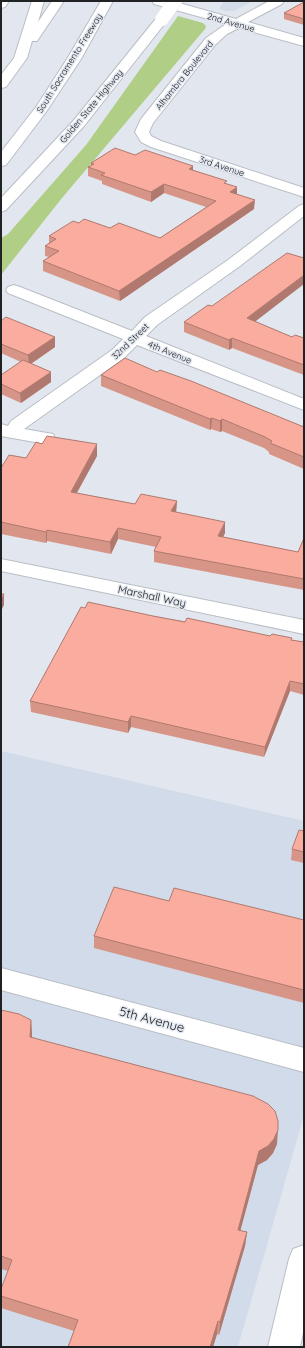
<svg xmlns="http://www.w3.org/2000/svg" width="305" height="1348" viewBox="0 0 305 1348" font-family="Quicksand,sans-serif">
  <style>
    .built { fill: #d2dbe9 }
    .green { fill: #b1ce87 }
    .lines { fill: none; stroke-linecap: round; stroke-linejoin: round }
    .minor-casing { stroke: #b9bec5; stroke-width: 2 }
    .highway-casing { stroke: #b9bec5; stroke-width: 2 }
    .minor { fill: #fff; fill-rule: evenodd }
    .highway { fill: #fff; fill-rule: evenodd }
    .highway-bridge-casing { stroke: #b9bec5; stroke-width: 14; stroke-linecap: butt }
    .highway-bridge { stroke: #fff; stroke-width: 14 }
    .wall { fill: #d79588 }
    .shaded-wall { fill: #af796f }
    .building { fill: #faad9e; stroke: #af796f }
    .labels { text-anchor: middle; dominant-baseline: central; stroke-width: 3; stroke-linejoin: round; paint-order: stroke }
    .far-street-label { font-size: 9px; fill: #202224; stroke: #e2e7ef }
    .street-label { font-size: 11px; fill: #202224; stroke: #e2e7ef }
    .near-street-label { font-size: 13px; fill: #202224; stroke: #e2e7ef }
  </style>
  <rect width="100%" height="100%" fill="#e2e7ef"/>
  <g class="built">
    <path d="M224,1H253L234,11H225L219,9Z"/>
    <path d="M1,751L304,821V1115L238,1347H1Z"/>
  </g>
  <path class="green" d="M178,16L203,23L206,26L205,29L62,198L1,275V238L8,234L86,145Z"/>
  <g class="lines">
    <defs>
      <g id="minor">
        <path d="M152,1H172L236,19L269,1H284L282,4L248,22L304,38V46L239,28L227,34L216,44L153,123L149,132L151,136L161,141L304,188V197L151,147L141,142L135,132L141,119L206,38L226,24L154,4Z"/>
        <path d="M304,204V216L240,266L157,325L146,336L304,399V410L137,345L124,358L24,429L53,434L55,438L53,442L46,444L1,436V424L8,426L11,421L112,350L123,339L8,293L6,290L8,287L14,285L20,287L132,331L145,317L228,260L299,206Z"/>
        <path d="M1,559L304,620V634L1,571Z"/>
        <path d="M1,968L304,1048V1072L1,990Z"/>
        <path d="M304,1245V1328L300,1347H268L289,1259L293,1249Z"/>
      </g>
      <g id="highway">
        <path d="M1,1H9L5,7L1,8Z"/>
        <path d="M32,1H44L38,22L52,1H64L37,41H32L27,58L6,87L1,88V75L14,58Z"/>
        <path d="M101,1H113L81,59L46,112L6,165L1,166V152L36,107L67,59Z"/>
        <path d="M162,15L166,16L168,19L166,22L84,126L6,210L1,212V198L74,120L158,16Z"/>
      </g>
    </defs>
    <use href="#minor" class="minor-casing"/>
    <use href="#highway" class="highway-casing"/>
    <use href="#minor" class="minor"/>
    <use href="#highway" class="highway"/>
    <defs>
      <path id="highway-bridge" d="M162,19L175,1"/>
    </defs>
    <use href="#highway-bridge" class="highway-bridge-casing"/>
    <use href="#highway-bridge" class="highway-bridge"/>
  </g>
  <g class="wall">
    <path d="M304,2V25L284,19V13Z"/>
    <path d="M135,155L193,170L227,184L237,194L254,209L120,301L43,271V261L49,257L45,256V246L49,243V236L79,223L160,238L206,207L164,193L151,202L102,184V181L88,176V167L91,166V163Z"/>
    <path d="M1,321L55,337V347L31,364L51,382L21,403L1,394V375L21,362L1,353Z"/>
    <path d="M184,322H255L292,337L304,338V375L232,348L229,350L184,332Z"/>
    <path d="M157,372L304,427V469L269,454V452L264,448L222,431L220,432L211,429L210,430L101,386V375Z"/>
    <path d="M97,456L77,493L135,504L177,501L176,512L225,533L223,537L298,552L304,538V590L154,562V551L156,547L118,539L111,554L47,541L46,543L1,534V468L26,458Z"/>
    <path d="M85,608L153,616L304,642V695L290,691L264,757L131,727L128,733L31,712L30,701Z"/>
    <path d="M304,831V863L291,860L292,849Z"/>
    <path d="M169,901L304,920V1003L94,948V936Z"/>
    <path d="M1,1010L31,1020L32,1037L277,1144L273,1153L267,1160L258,1165L240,1231L247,1232L245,1246L219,1335L217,1334L213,1347H68L74,1331L1,1308V1289L8,1271L1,1269Z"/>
  </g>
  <g class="shaded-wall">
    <path d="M193,166V175L189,169Z"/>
    <path d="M164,184V193L151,202V192Z"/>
    <path d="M237,187V196L230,192Z"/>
    <path d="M255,200L254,209L120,301L119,291Z"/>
    <path d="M304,275V284L247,328V318Z"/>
    <path d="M55,337V347L29,365L28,355Z"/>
    <path d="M232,338V348L229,350V340Z"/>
    <path d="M51,372V382L21,403L20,393Z"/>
    <path d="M212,418L211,429L210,430V419Z"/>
    <path d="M222,419V431L220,432V421Z"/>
    <path d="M97,444V456L71,503V492Z"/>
    <path d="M177,501L176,513L171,511Z"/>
    <path d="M225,522V533L218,548V536Z"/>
    <path d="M118,528V539L111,554L110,542Z"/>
    <path d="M47,530V541L46,543V532Z"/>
    <path d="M4,594V605L1,611V600Z"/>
    <path d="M290,681V691L264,757L265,747Z"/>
    <path d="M131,716V727L128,733V722Z"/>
    <path d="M31,1020L32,1034L31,1051L30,1037Z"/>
    <path d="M278,1130L277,1144L273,1153L267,1160L258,1165L237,1243L238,1230L259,1151Z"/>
    <path d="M247,1232L245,1246L219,1335L220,1322Z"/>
    <path d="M218,1321L217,1334L213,1347H210Z"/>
  </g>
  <g class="building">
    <path d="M304,2V19L284,13Z"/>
    <path d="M115,148L135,155L145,150L193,166L189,169L227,181L224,183L237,187L230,192L255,200L119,291L43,261L59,251L45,246L56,239L49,236L73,221L79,223L84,219L110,228L119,223L160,238L216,201L164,184L151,192L101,175L105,173L88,167L94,164L91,163Z"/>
    <path d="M287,253L304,258V275L247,318L292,337L295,335L304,338V365L232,338L229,340L184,322L208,305L212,306Z"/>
    <path d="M6,317L55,337L28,355L1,344V321Z"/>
    <path d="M125,358L157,372L160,370L191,381L304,427V457L270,443L272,441L265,437L222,419L220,421L212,418L210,419L101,375Z"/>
    <path d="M23,360L51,372L20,393L1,384V375Z"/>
    <path d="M47,436L97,444L71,492L135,504L141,494L177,501L171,511L225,522L218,536L298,552L304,538V579L154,551L161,537L118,528L110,542L47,530L46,532L1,522V468L9,455L26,458L36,442L42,444Z"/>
    <path d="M1,594H4L1,600Z"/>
    <path d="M88,602L153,616L185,622L187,618L270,636L272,634L292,638L291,640L304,642L303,645H304V684L290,681L265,747L131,716L128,722L30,701L81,607L85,608Z"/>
    <path d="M299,830L304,831V852L292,849Z"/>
    <path d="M114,887L169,901L174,888L304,920V990L94,936Z"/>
    <path d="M1,1010L19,1014L31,1020L30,1037L253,1096L268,1104L275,1111L278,1121V1130L274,1139L268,1146L259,1151L238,1230L247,1232L220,1322L218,1321L210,1347H68L78,1320L1,1296V1289L12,1260L1,1256Z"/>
  </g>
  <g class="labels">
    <g class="far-street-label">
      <text transform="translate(231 22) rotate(16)">2nd Avenue</text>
      <text transform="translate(69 63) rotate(-58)">South Sacramento Freeway</text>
      <text transform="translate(184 75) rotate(-51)">Alhambra Boulevard</text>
      <text transform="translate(91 106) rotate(-50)">Golden State Highway</text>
      <text transform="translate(222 166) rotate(18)">3rd Avenue</text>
      <text transform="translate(130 341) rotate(-44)">32nd Street</text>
      <text transform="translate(170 352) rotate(22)">4th Avenue</text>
    </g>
    <g class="street-label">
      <text transform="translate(152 596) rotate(12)">Marshall Way</text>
    </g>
    <g class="near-street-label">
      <text transform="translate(152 1019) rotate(15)">5th Avenue</text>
    </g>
  </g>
  <rect width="305" height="1348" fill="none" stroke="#202224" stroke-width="4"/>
</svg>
